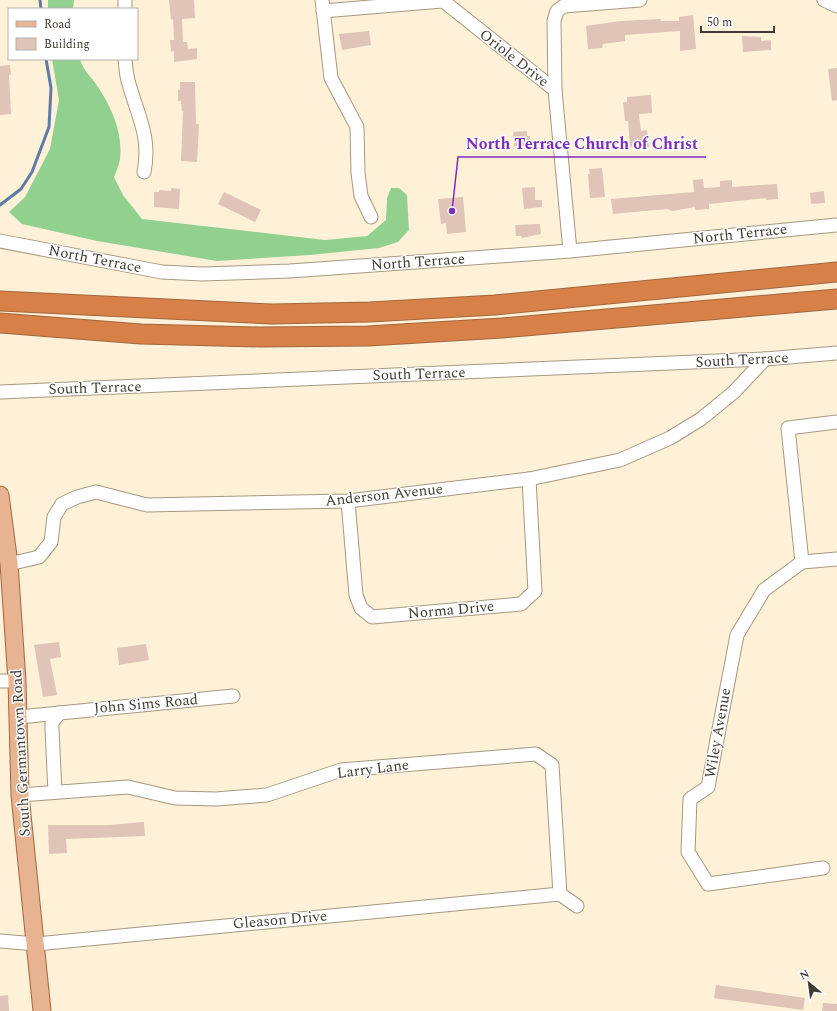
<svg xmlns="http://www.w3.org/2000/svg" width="837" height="1011" viewBox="0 0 837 1011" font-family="Spectral,serif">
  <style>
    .forest { fill: #92d090 }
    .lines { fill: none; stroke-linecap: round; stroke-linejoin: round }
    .stream { stroke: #5c7ca6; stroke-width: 3 }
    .building { fill: #e0c4b7 }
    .minor-casing { stroke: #a59981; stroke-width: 15 }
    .major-casing { stroke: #a26840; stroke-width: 19 }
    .highway-casing { stroke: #a26840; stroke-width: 21 }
    .minor { stroke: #fff; stroke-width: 13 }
    .major { stroke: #e7b391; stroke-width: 17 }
    .highway { stroke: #d78047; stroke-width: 19 }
    .labels { text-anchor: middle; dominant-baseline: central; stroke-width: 3; stroke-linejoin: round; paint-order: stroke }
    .street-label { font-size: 15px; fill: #413c32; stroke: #fff }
    .leader { fill: none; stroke: #7b2cbf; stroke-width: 1.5 }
    .callout-dot { fill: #7b2cbf; stroke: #fff; stroke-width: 1.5 }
    .callout-label { font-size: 16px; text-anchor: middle; font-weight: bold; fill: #7b2cbf; stroke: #fff; stroke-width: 3; stroke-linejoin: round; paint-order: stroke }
  </style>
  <rect width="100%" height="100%" fill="#fef1d8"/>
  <g class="forest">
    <path d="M48,0H74L73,9H48Z"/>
    <path d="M52,59H80C83,71 92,77 98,87C112,108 123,133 120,159C119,165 116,172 114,177L123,195L142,219L325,240L367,236L386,220L387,198L391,188H399L407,195L409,230L398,242L379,248L310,255L217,261L97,241L22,224L9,212L25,197L50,149L59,100Z"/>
  </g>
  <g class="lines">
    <g class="stream">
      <path d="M40,0L41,9"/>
      <path d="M0,205L21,189L32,172L49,127L51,88L46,59"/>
    </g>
  </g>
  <g class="building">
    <path d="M169,0H194L195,18L182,19L183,42H187L188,49L197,48V59L174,62V51L171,52L170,40H174L173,19L171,20Z"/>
    <path d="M693,15L696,49L680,51V31L625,35V41L603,44L602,48L588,49L586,26L621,21L660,19L661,21H679V17Z"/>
    <path d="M369,31L371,45L342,50L339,34Z"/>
    <path d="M742,36L761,37V41L771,40V50L743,52Z"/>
    <path d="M10,65L11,75H9L11,114L0,115V66Z"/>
    <path d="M837,68V100L832,101L828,69Z"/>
    <path d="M180,82H195L196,124H199L197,162L181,161L183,111H182L181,101H178V90H180Z"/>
    <path d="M651,95L652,113L639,114L641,131L647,130L649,147L636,148L635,146L630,147L628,121H625L623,102H627V97Z"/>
    <path d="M527,131V136H530V146H514L513,132Z"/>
    <path d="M602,168L605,197L590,198L588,174H590L589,169Z"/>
    <path d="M703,179L704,188L720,187V181L732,180V187L777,184L778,199L766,200V198L709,204V209L695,210V207L672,211L667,209L613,214L611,199L694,192L693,180Z"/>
    <path d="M535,187V200H542V207L524,209L522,188Z"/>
    <path d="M171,188L180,189L179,209L154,207V192H159V190L171,191Z"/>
    <path d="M824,191L825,203L811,204L810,193Z"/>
    <path d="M224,192L261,210L255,222L218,204Z"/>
    <path d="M463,197L466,232L447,234L446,223L441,224L438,199Z"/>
    <path d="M540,224L541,234L522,238L521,236H516L515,225Z"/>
    <path d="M59,642L61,657L50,659L57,695L43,697L34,645Z"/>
    <path d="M146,644L149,660L119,665L117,648Z"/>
    <path d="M144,822L145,836L66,839L67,853L49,854L48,825H109Z"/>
    <path d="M716,985L805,998L803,1010L714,998Z"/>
    <path d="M8,995L9,1011H0V996Z"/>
    <path d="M823,1003L837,1004V1011H822Z"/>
  </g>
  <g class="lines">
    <defs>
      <g id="minor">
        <path d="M322,0L331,78L357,127L358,173L361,196L371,217"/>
        <path d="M442,0L555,90L570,251"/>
        <path d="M824,0L837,6"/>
        <path d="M125,9V0"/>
        <path d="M323,11L442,1"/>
        <path d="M125,59C126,67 126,76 129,84C138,116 151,137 144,172"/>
        <path d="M555,90L554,21L557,11L564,6L640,0"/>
        <path d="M0,241L162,272L202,274L290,271L570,251L837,225"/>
        <path d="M0,392L765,359L837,353"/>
        <path d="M348,501L356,595L361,608L372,617L521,604L535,591L529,479"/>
        <path d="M802,562L788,428L837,422"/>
        <path d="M9,564L39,557L51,542L54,517L62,504L77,497L96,492L147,505L348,501L529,479L620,460L670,438L701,419L734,392L765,359"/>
        <path d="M0,681H17"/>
        <path d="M19,717L233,696"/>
        <path d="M55,792L52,729V723L59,713"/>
        <path d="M20,795L128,787L175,798L216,799L267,795L341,770L536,754L552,765L560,894L577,906"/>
        <path d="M823,868L708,884L688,852L690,799L708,787L737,635L764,590L802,562L837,559"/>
        <path d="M0,941L36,944L560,894"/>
      </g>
      <path id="major" d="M0,495L9,564L17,681L20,795L42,1011"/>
      <g id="highway">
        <path d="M0,301L272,314L370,312L495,305L837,272"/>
        <path d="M0,323L141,334L260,337L368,336L502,328L837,299"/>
      </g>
    </defs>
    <use href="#minor" class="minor-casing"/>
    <use href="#major" class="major-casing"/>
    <use href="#highway" class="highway-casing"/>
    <use href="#minor" class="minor"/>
    <use href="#major" class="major"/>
    <use href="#highway" class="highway"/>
  </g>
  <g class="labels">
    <g class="street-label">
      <text transform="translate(514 58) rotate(38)">Oriole Drive</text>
      <text transform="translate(740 234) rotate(-6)">North Terrace</text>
      <text transform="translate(95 259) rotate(11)">North Terrace</text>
      <text transform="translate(418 262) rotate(-4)">North Terrace</text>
      <text transform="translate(742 360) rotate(-3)">South Terrace</text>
      <text transform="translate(419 374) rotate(-2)">South Terrace</text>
      <text transform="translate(95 388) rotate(-2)">South Terrace</text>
      <text transform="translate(384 495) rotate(-6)">Anderson Avenue</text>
      <text transform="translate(451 610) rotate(-5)">Norma Drive</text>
      <text transform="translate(146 704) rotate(-5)">John Sims Road</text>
      <text transform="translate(718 733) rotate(-80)">Wiley Avenue</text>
      <text transform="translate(21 753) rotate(-93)">South Germantown Road</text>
      <text transform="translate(373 769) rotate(-7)">Larry Lane</text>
      <text transform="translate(280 920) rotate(-5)">Gleason Drive</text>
    </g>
  </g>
  <path class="leader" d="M452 211L458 157H706"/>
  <circle class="callout-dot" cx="452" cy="211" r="4"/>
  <g class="callout-label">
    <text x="582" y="149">North Terrace Church of Christ</text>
  </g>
  <rect x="8" y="8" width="130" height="52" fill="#ffffff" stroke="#b3b1ad"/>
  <rect x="16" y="21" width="20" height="6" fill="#e7b391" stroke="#b3b1ad"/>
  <text x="44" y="28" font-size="12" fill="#413c32">Road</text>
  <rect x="16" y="38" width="20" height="12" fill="#e0c4b7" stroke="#b3b1ad"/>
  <text x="44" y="48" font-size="12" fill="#413c32">Building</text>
  <g transform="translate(809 983) rotate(331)" stroke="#ffffff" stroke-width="3" paint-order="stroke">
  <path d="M0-3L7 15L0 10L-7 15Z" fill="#413c32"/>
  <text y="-6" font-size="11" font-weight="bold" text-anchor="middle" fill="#413c32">N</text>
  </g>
  <path d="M701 26v6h73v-6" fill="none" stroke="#413c32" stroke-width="2"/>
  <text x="707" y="26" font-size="12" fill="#413c32" stroke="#ffffff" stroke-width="3" paint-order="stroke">50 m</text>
</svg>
